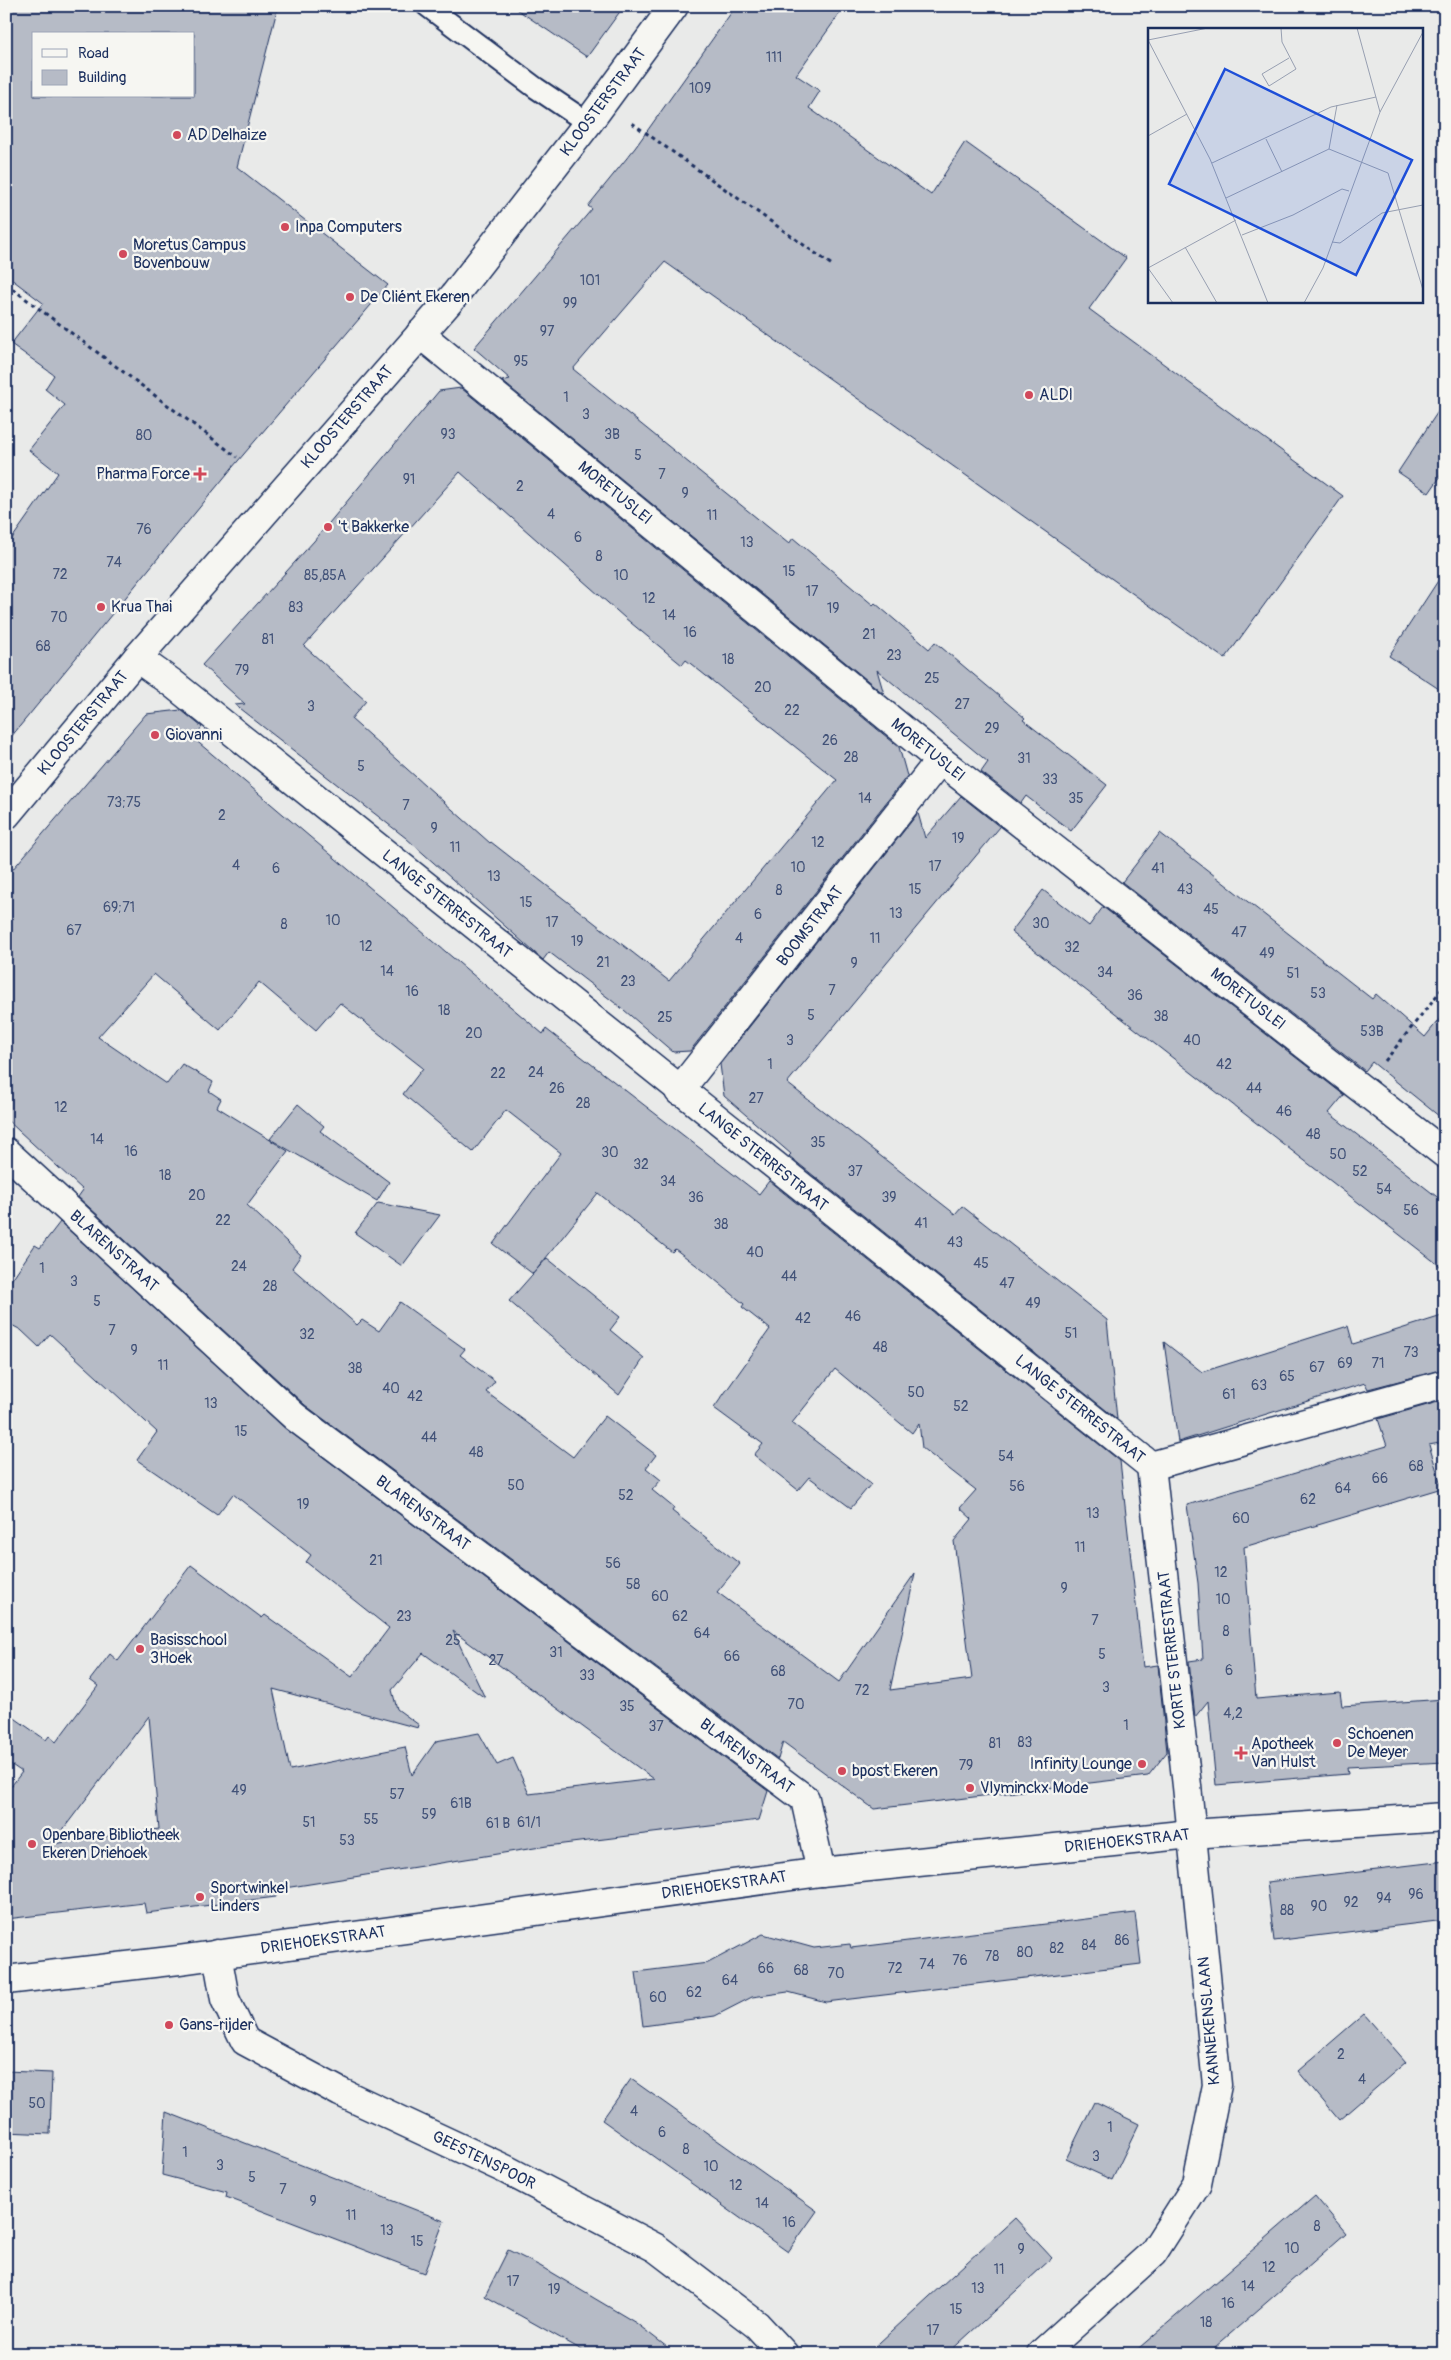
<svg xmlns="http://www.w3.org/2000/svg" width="1451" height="2360" viewBox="0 0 1451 2360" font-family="Pangolin,sans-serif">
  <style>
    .building { fill: #b6bbc6; stroke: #1b2f5e; fill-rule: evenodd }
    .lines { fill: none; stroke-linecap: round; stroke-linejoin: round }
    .lane-casing { stroke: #1b2f5e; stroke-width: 24 }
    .street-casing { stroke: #1b2f5e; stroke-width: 31 }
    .secondary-casing { stroke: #1b2f5e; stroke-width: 31 }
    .path { stroke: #1b2f5e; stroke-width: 3; stroke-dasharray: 4 4; stroke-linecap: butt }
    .lane { stroke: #f6f6f2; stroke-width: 20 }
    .street { stroke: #f6f6f2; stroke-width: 28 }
    .secondary { stroke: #f6f6f2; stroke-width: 28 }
    .poi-dot { fill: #d1495b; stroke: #f6f6f2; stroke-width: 2 }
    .labels { text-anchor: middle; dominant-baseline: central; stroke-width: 4.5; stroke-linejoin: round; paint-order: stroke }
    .number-label { font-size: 14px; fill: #425278 }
    .street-label { font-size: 16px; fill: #1b2f5e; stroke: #f6f6f2 }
    .poi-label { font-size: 16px; fill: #1b2f5e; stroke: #f6f6f2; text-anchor: start }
    .inset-road { fill: none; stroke: #979fb1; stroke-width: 1 }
    .view { fill: #1d4ed8; fill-opacity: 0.15; stroke: #1d4ed8; stroke-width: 2.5 }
    .inset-edge { fill: none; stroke: #1b2f5e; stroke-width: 2.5 }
  </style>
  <rect width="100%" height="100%" fill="#e9eae9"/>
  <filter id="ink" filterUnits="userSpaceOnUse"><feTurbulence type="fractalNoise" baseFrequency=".02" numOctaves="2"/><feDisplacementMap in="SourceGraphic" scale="10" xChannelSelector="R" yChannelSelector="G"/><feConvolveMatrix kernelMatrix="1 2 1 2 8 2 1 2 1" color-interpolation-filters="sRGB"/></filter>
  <g filter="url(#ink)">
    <g class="building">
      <path d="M6,6H278L237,167L388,285L232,468L6,743V547L58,473L29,450L65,405L45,389L54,375L11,344L43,303L6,275ZM34,34H194V96H34Z"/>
      <path d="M512,6H624L587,57Z"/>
      <path d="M736,6H845L796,75L820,91L809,108L931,195L965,142L1126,258L1089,309L1343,496L1225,659L665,262L573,369L789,544L793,538L873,605L875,603L929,649L935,642L1025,718L1023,720L1107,785L1071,831L1026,796L1021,803L981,772L988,762L877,670L884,694L502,381L510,379L474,348L592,209L588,206L635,148Z"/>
      <path d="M461,388L899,747L907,776L690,1051L673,1052L624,1010L549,952L543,960L406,838L235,705L245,704L202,665L314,541L439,391ZM460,472L625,618L682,665L686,660L837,780L669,981L491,842L490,843L351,719L366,701L304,646Z"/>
      <path d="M1445,401V470L1429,493L1398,472Z"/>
      <path d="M1445,570V693L1389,656Z"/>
      <path d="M181,710L202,727L193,738L543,1034L546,1029L759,1194L769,1181L1120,1461L1143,1667L1158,1665L1167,1752L1148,1776L874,1809L783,1742L778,1759L305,1405L78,1197L83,1190L6,1119V877L146,714ZM154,974L220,1030L259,982L316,1030L340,1003L423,1068L403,1094L473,1152L506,1110L561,1153L493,1244L533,1274L598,1193L672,1252L675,1249L708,1274L744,1304L742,1307L770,1329L714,1408L763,1444L754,1455L798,1490L809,1477L851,1508L871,1484L792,1423L835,1369L912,1433L919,1423L922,1448L976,1490L960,1508L972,1519L954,1541L972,1679L890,1690L915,1573L839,1682L717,1592L740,1564L672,1511L674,1508L652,1490L661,1480L646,1468L656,1455L605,1416L573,1457L486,1392L495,1381L460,1355L465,1349L400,1302L379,1331L362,1320L357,1325L292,1268L301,1255L247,1205L288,1151L217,1107L221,1099L209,1091L213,1082L182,1064L167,1084L98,1037Z"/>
      <path d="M961,796L1000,827L787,1083L955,1214L962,1206L1107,1320L1117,1419L789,1156L791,1154L724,1096L720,1064L918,813L925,838Z"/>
      <path d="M1160,833L1372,999L1376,994L1425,1037L1445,1012V1121L1372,1062L1365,1071L1122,882Z"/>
      <path d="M1043,890L1089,926L1103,907L1344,1095L1329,1113L1445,1203V1270L1011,932Z"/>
      <path d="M298,1104L324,1126L320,1131L389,1182L377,1201L270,1139Z"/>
      <path d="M378,1203L440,1215L402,1266L355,1233Z"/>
      <path d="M60,1222L286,1429L768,1791L759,1820L547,1846L291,1887L275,1888L276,1897L146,1913L144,1903L6,1919V1793L22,1772L6,1761V1712L46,1740L49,1736L56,1742L98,1686L90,1680L110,1654L118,1661L191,1565L262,1618L265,1615L352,1677L389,1628L306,1562L311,1555L233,1494L217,1515L137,1460L157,1432L50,1334L39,1347L21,1330L6,1322V1288L35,1245L40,1248ZM453,1631L606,1744L654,1779L529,1794L513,1758L497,1765L479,1733L436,1741L412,1775L405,1747L290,1770L273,1689L418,1728L419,1725L397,1709L392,1690L423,1653L485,1698ZM149,1716L159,1829L52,1844Z"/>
      <path d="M547,1258L620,1317L610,1330L644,1358L619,1395L509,1301Z"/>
      <path d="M1445,1315V1369L1368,1389L1365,1383L1178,1442L1164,1342L1202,1372L1348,1326L1353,1344Z"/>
      <path d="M1445,1400V1442L1429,1445L1442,1488L1244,1547L1256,1699L1340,1692L1342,1706L1445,1699V1762L1347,1767L1348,1774L1216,1785L1208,1701L1195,1717L1189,1661L1203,1659L1198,1583L1187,1505L1387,1446L1378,1419Z"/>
      <path d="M1445,1861V1920L1274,1941L1267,1882Z"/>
      <path d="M1135,1913L1141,1964L826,2002L788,1992L752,1997L715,2016L643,2026L636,1972L708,1963L763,1934L814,1948L850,1944L851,1948Z"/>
      <path d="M1364,2014L1406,2062L1339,2120L1298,2071Z"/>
      <path d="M6,2071L52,2073L50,2134L6,2132Z"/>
      <path d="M631,2079L817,2211L788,2252L602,2120Z"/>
      <path d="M1094,2102L1139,2124L1112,2180L1066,2159Z"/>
      <path d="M166,2112L444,2221L424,2273L226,2197L227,2192L162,2175Z"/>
      <path d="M1315,2196L1346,2233L1297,2276L1207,2354H1132Z"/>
      <path d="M1015,2218L1052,2258L947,2354H867Z"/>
      <path d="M508,2250L540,2266L636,2323L676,2354H589L485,2296Z"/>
    </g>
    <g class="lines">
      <defs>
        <path id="lane" d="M427,6L536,88L588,123"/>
        <g id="street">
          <path d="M420,334L940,760L1445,1154"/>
          <path d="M137,658L172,683L1151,1466L1445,1384"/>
          <path d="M679,1091L940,760"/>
          <path d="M6,1152L295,1417L805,1799L821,1872"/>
          <path d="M217,1954L225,1999L245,2041L340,2092L505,2169L656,2248L757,2325L784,2354"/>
          <path d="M1041,2354L1153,2253L1197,2184L1217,2085L1187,1786L1151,1466"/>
        </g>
        <g id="secondary">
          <path d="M6,815L137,658L453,297L588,123L674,6"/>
          <path d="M6,1980L179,1960L821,1872L1191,1834L1445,1817"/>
        </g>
      </defs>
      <use href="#lane" class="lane-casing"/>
      <use href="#street" class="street-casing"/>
      <use href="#secondary" class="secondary-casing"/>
      <g class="path">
        <path d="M632,123L832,265"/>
        <path d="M6,284L237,457"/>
        <path d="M1385,1061L1445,985"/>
      </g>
      <use href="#lane" class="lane"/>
      <use href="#street" class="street"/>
      <use href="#secondary" class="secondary"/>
    </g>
  </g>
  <g class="poi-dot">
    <circle cx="177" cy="135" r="5"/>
    <circle cx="285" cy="227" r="5"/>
    <circle cx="123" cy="254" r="5"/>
    <circle cx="350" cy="297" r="5"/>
    <circle cx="1029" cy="395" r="5"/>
    <path d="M197.5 466.5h5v5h5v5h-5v5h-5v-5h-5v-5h5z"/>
    <circle cx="328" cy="527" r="5"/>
    <circle cx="101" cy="607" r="5"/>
    <circle cx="155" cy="735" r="5"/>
    <circle cx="140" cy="1649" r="5"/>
    <circle cx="1337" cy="1743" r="5"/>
    <path d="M1238.5 1745.5h5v5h5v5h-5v5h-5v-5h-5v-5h5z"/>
    <circle cx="1142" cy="1764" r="5"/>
    <circle cx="842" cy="1771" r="5"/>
    <circle cx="970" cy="1788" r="5"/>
    <circle cx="32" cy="1844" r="5"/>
    <circle cx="200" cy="1897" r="5"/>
    <circle cx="169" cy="2025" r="5"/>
  </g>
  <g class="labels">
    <g class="number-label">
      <text x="774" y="57">111</text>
      <text x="700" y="88">109</text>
      <text x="590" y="280">101</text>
      <text x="570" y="303">99</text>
      <text x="547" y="331">97</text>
      <text x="521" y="361">95</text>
      <text x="566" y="397">1</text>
      <text x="586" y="414">3</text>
      <text x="448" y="434">93</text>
      <text x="612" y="434">3B</text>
      <text x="144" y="435">80</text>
      <text x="638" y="455">5</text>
      <text x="662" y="474">7</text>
      <text x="409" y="479">91</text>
      <text x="520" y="486">2</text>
      <text x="685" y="493">9</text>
      <text x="551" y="514">4</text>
      <text x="712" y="515">11</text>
      <text x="144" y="529">76</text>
      <text x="578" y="537">6</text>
      <text x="747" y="542">13</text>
      <text x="599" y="556">8</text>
      <text x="114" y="562">74</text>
      <text x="789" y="571">15</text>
      <text x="60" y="574">72</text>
      <text x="325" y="575">85,85A</text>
      <text x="621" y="575">10</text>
      <text x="812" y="591">17</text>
      <text x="649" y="598">12</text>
      <text x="296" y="607">83</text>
      <text x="833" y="608">19</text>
      <text x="669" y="615">14</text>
      <text x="59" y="617">70</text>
      <text x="690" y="632">16</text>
      <text x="869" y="634">21</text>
      <text x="268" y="639">81</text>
      <text x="43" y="646">68</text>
      <text x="894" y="655">23</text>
      <text x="728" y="659">18</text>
      <text x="242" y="670">79</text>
      <text x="932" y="678">25</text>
      <text x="763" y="687">20</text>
      <text x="962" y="704">27</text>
      <text x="311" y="706">3</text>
      <text x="792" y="710">22</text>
      <text x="992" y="728">29</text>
      <text x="830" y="740">26</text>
      <text x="851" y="757">28</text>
      <text x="1024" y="758">31</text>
      <text x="361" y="766">5</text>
      <text x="1050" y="779">33</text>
      <text x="865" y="798">14</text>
      <text x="1076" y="798">35</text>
      <text x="124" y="802">73;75</text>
      <text x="406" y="805">7</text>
      <text x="222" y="815">2</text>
      <text x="434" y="828">9</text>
      <text x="958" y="838">19</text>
      <text x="818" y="842">12</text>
      <text x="455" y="847">11</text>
      <text x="236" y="865">4</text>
      <text x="935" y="866">17</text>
      <text x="798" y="867">10</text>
      <text x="276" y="868">6</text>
      <text x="1158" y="868">41</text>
      <text x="494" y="876">13</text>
      <text x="915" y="889">15</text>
      <text x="1185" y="889">43</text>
      <text x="779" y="890">8</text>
      <text x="526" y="902">15</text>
      <text x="119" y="907">69;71</text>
      <text x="1211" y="909">45</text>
      <text x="896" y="913">13</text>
      <text x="758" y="914">6</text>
      <text x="333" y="920">10</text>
      <text x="552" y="922">17</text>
      <text x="1041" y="923">30</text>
      <text x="284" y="924">8</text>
      <text x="74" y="930">67</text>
      <text x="1239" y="932">47</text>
      <text x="739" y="938">4</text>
      <text x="875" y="938">11</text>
      <text x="577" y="941">19</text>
      <text x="366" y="946">12</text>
      <text x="1072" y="947">32</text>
      <text x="1267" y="953">49</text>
      <text x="603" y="962">21</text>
      <text x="854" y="963">9</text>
      <text x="387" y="971">14</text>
      <text x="1105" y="972">34</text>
      <text x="1293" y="973">51</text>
      <text x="628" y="981">23</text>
      <text x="832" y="990">7</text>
      <text x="412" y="991">16</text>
      <text x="1318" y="993">53</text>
      <text x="1135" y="995">36</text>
      <text x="444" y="1010">18</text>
      <text x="811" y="1015">5</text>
      <text x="1161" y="1016">38</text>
      <text x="665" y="1017">25</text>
      <text x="1372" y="1031">53B</text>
      <text x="474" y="1033">20</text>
      <text x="790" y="1040">3</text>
      <text x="1192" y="1040">40</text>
      <text x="770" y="1064">1</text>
      <text x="1224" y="1064">42</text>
      <text x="536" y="1072">24</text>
      <text x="498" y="1073">22</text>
      <text x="557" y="1088">26</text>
      <text x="1254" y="1088">44</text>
      <text x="756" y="1098">27</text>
      <text x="583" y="1103">28</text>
      <text x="61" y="1107">12</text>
      <text x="1284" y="1111">46</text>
      <text x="1313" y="1134">48</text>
      <text x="97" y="1139">14</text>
      <text x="818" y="1142">35</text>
      <text x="131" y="1151">16</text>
      <text x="610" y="1152">30</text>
      <text x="1338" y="1154">50</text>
      <text x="641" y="1164">32</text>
      <text x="855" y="1171">37</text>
      <text x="1360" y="1171">52</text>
      <text x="165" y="1175">18</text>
      <text x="668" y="1181">34</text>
      <text x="1384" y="1189">54</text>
      <text x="197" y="1195">20</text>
      <text x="696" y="1197">36</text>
      <text x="889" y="1197">39</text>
      <text x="1411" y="1210">56</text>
      <text x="223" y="1220">22</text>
      <text x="921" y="1223">41</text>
      <text x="721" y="1224">38</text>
      <text x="955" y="1242">43</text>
      <text x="755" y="1252">40</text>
      <text x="981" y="1263">45</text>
      <text x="239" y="1266">24</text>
      <text x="42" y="1268">1</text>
      <text x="789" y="1276">44</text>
      <text x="74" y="1281">3</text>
      <text x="1007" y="1283">47</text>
      <text x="270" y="1286">28</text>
      <text x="97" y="1301">5</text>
      <text x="1033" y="1303">49</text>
      <text x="853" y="1316">46</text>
      <text x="803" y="1318">42</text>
      <text x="112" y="1330">7</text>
      <text x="1071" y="1333">51</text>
      <text x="307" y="1334">32</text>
      <text x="880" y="1347">48</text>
      <text x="134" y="1350">9</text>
      <text x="1411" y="1352">73</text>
      <text x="1345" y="1363">69</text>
      <text x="1378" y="1363">71</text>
      <text x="163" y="1365">11</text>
      <text x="1317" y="1367">67</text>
      <text x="355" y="1368">38</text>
      <text x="1287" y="1376">65</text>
      <text x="1259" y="1385">63</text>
      <text x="391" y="1388">40</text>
      <text x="916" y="1392">50</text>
      <text x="1229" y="1394">61</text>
      <text x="415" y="1396">42</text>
      <text x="211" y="1403">13</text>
      <text x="961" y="1406">52</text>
      <text x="241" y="1431">15</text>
      <text x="429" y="1437">44</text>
      <text x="476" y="1452">48</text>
      <text x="1006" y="1456">54</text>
      <text x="1416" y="1466">68</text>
      <text x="1380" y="1478">66</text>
      <text x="516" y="1485">50</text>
      <text x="1017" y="1486">56</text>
      <text x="1343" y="1488">64</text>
      <text x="626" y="1495">52</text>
      <text x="1308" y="1499">62</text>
      <text x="303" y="1504">19</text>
      <text x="1093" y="1513">13</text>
      <text x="1241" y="1518">60</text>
      <text x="1080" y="1547">11</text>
      <text x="376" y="1560">21</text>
      <text x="613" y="1563">56</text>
      <text x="1221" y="1572">12</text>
      <text x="633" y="1584">58</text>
      <text x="1064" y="1588">9</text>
      <text x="660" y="1596">60</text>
      <text x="1223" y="1599">10</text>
      <text x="404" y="1616">23</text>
      <text x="680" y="1616">62</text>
      <text x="1095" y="1620">7</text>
      <text x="1226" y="1631">8</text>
      <text x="702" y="1633">64</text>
      <text x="453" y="1640">25</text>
      <text x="556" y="1652">31</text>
      <text x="1102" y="1654">5</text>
      <text x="732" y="1656">66</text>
      <text x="496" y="1660">27</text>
      <text x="1229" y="1670">6</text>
      <text x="778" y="1671">68</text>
      <text x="587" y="1675">33</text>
      <text x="1106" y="1687">3</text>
      <text x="862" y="1690">72</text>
      <text x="796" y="1704">70</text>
      <text x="627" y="1706">35</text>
      <text x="1233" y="1713">4,2</text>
      <text x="1126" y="1725">1</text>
      <text x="656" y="1726">37</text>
      <text x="1025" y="1742">83</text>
      <text x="995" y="1743">81</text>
      <text x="966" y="1765">79</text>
      <text x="239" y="1790">49</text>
      <text x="397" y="1794">57</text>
      <text x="461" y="1803">61B</text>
      <text x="429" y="1814">59</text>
      <text x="371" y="1819">55</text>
      <text x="309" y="1822">51</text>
      <text x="529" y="1822">61/1</text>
      <text x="498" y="1823">61 B</text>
      <text x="347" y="1840">53</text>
      <text x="1416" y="1894">96</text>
      <text x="1384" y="1898">94</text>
      <text x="1351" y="1902">92</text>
      <text x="1319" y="1906">90</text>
      <text x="1287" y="1910">88</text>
      <text x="1122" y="1940">86</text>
      <text x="1089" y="1945">84</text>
      <text x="1057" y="1948">82</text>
      <text x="1025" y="1952">80</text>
      <text x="992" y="1956">78</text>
      <text x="960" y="1960">76</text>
      <text x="927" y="1964">74</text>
      <text x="766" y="1968">66</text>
      <text x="895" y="1968">72</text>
      <text x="801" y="1970">68</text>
      <text x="836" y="1973">70</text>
      <text x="730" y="1980">64</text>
      <text x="694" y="1992">62</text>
      <text x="658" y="1997">60</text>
      <text x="1341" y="2054">2</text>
      <text x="1362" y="2079">4</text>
      <text x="37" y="2103">50</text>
      <text x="634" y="2111">4</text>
      <text x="1110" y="2127">1</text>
      <text x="662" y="2132">6</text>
      <text x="686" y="2149">8</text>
      <text x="185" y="2152">1</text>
      <text x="1096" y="2156">3</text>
      <text x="220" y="2165">3</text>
      <text x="711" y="2166">10</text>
      <text x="252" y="2177">5</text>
      <text x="736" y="2185">12</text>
      <text x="283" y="2189">7</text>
      <text x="313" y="2201">9</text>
      <text x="762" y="2203">14</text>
      <text x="351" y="2215">11</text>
      <text x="789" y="2222">16</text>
      <text x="1317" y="2226">8</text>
      <text x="387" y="2230">13</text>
      <text x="417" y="2241">15</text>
      <text x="1292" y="2248">10</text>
      <text x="1021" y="2249">9</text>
      <text x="1269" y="2267">12</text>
      <text x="999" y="2269">11</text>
      <text x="513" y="2281">17</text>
      <text x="1248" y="2286">14</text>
      <text x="978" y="2288">13</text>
      <text x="554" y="2289">19</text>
      <text x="1228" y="2303">16</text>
      <text x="956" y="2309">15</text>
      <text x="1206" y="2322">18</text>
      <text x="933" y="2330">17</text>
    </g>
    <g class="street-label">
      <text transform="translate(603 102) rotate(-53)">KLOOSTERSTRAAT</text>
      <text transform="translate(347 417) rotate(-49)">KLOOSTERSTRAAT</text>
      <text transform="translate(615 493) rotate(39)">MORETUSLEI</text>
      <text transform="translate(83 723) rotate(-50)">KLOOSTERSTRAAT</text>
      <text transform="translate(928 750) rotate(39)">MORETUSLEI</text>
      <text transform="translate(447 904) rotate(39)">LANGE STERRESTRAAT</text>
      <text transform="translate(810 926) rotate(-52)">BOOMSTRAAT</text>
      <text transform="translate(1248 999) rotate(38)">MORETUSLEI</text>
      <text transform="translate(763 1157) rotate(39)">LANGE STERRESTRAAT</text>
      <text transform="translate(114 1251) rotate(42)">BLARENSTRAAT</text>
      <text transform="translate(1080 1409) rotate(39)">LANGE STERRESTRAAT</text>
      <text transform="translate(423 1513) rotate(37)">BLARENSTRAAT</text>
      <text transform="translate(1172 1650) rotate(-96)">KORTE STERRESTRAAT</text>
      <text transform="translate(747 1756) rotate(37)">BLARENSTRAAT</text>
      <text transform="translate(1127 1841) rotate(-6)">DRIEHOEKSTRAAT</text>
      <text transform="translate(724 1885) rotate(-8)">DRIEHOEKSTRAAT</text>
      <text transform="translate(323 1940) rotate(-8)">DRIEHOEKSTRAAT</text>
      <text transform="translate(1209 2021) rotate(-95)">KANNEKENSLAAN</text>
      <text transform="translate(484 2160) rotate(26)">GEESTENSPOOR</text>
    </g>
    <g class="poi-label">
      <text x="187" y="135">AD Delhaize</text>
      <text x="295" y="227">Inpa Computers</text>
      <text x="133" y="245">Moretus Campus<tspan x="133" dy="18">Bovenbouw</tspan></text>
      <text x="360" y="297">De Cliént Ekeren</text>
      <text x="1039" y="395">ALDI</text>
      <text x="190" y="474" text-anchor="end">Pharma Force</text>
      <text x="338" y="527">'t Bakkerke</text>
      <text x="111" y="607">Krua Thai</text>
      <text x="165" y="735">Giovanni</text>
      <text x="150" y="1640">Basisschool<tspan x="150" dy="18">3Hoek</tspan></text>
      <text x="1347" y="1734">Schoenen<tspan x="1347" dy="18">De Meyer</tspan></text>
      <text x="1251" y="1744">Apotheek<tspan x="1251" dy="18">Van Hulst</tspan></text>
      <text x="1132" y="1764" text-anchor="end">Infinity Lounge</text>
      <text x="852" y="1771">bpost Ekeren</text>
      <text x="980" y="1788">Vlyminckx Mode</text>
      <text x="42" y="1835">Openbare Bibliotheek<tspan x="42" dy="18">Ekeren Driehoek</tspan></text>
      <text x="210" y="1888">Sportwinkel<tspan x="210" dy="18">Linders</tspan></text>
      <text x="179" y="2025">Gans-rijder</text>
    </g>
  </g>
  <g transform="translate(1148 28)">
    <rect width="275" height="275" fill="#e9eae9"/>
    <path class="inset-road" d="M133,0L134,14L148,41L121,58L114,46L141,30M209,0L232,84M0,12L60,0M0,12L62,131L120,275M0,108L39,86M118,111L134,144M181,121L240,145L275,262M64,135L183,79L228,69M78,170L181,121L189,77M94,207L145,187L194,161L201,163M184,214L192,215L234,185L275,177M37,219L69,275M0,240L88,192M0,240L25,275M156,275L175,240L232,84L275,4"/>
    <path class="view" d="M77,41L264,132L208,247L21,156Z"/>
    <rect width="275" height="275" class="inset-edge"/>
  </g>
  <rect width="1451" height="2360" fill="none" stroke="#f6f6f2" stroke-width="25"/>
  <rect x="12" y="12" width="1426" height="2335" fill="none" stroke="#1b2f5e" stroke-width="2" filter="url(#ink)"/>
  <rect x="32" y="32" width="162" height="65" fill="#f6f6f2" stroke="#9ea6b7"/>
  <rect x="42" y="49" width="25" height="8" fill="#f6f6f2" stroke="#9ea6b7"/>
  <text x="78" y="58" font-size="15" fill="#1b2f5e">Road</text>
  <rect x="42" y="70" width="25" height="15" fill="#b6bbc6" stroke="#9ea6b7"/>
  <text x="78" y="82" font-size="15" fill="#1b2f5e">Building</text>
</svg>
